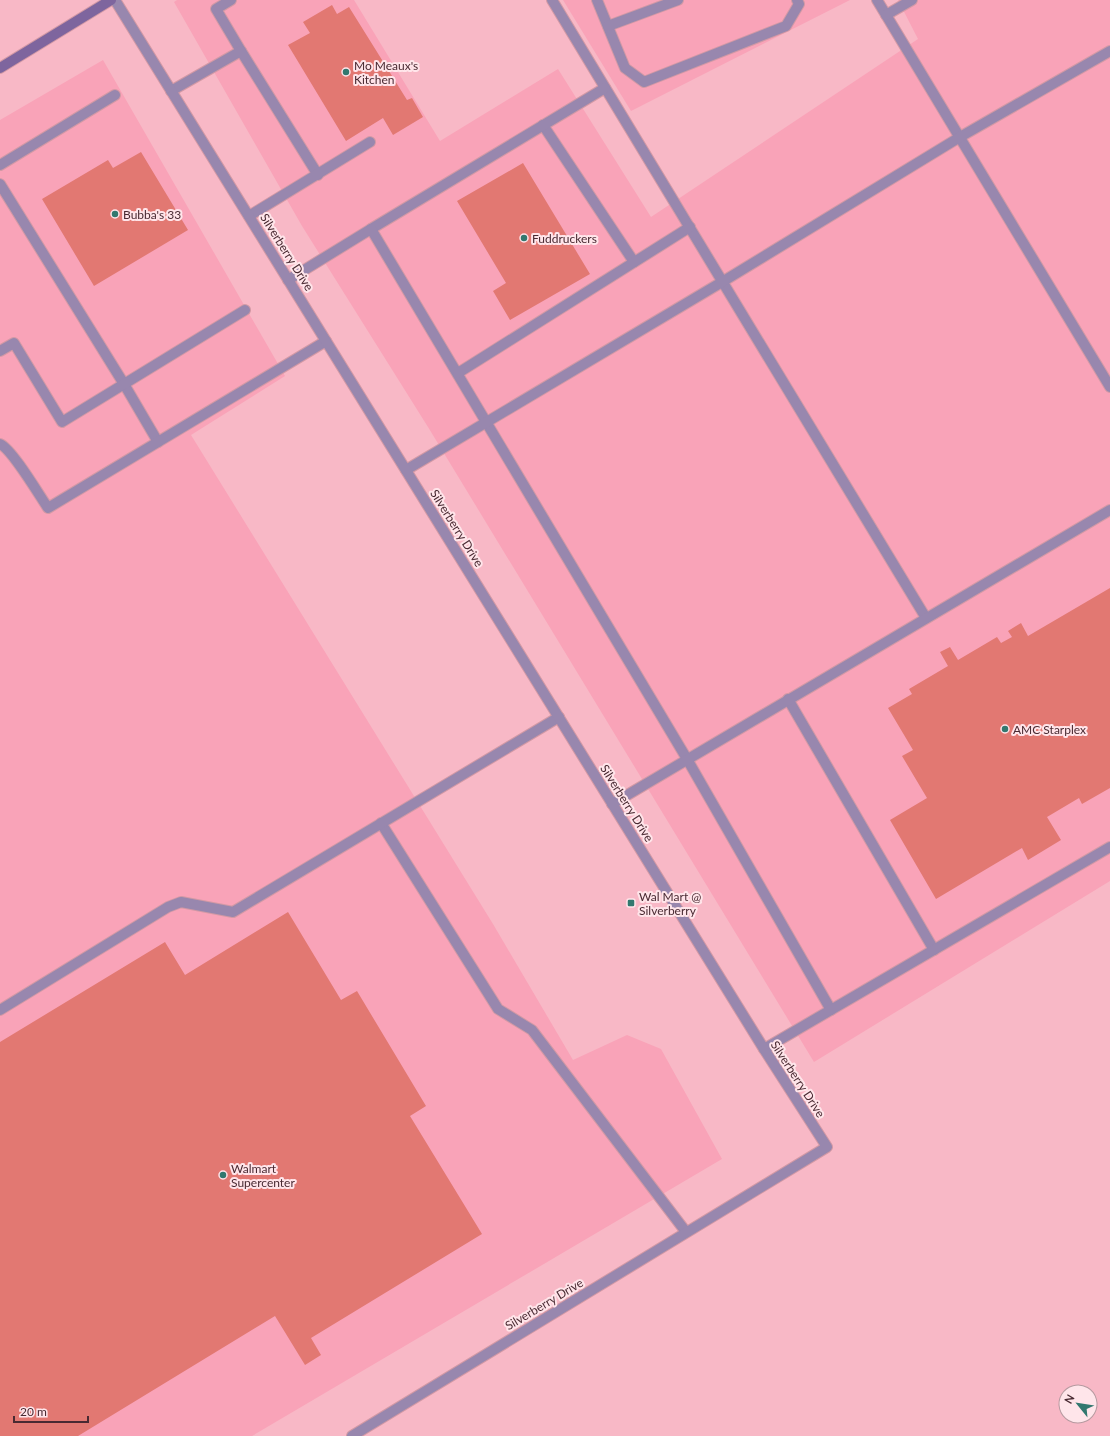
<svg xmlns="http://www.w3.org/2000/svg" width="1110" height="1436" viewBox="0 0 1110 1436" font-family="Lato,sans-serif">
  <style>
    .built { fill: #f9a3b8 }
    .building { fill: #e27872 }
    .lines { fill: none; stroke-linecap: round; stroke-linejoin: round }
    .service-casing { stroke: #d299a5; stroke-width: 12 }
    .minor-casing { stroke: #d299a5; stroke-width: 12 }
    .secondary-casing { stroke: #d299a5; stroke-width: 12 }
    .service { stroke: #9887ae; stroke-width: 10 }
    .minor { stroke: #9887ae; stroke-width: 10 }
    .secondary { stroke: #7e659e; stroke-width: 10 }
    .poi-dot { fill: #32786f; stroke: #ffe5ea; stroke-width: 1.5 }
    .labels { text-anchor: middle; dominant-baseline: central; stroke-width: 4; stroke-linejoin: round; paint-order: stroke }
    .poi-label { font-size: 12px; fill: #492a32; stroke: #ffe5ea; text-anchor: start }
    .street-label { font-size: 12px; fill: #492a32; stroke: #ffe5ea }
  </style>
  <rect width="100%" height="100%" fill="#f8b8c6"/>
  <g class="built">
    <path d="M177,0H354L440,141L558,69L651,217L918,39L898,0H1110V881L814,1062L428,427L302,226L174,2Z"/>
    <path d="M563,0H850L631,111Z"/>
    <path d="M103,60L285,376L191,435L493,924L573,1060L627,1035L661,1049L722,1159L252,1436H0V120Z"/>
  </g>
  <g class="building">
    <path d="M332,5L337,14L349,7L407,100L412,98L423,117L393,135L383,118L346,141L288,45L310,33L303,22Z"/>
    <path d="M141,152L188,230L94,286L42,199L108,160L113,168Z"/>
    <path d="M523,163L590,274L510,320L493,291L506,283L457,201Z"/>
    <path d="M1110,588V788L1082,804L1079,798L1047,817L1061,840L1028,860L1022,848L936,899L890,820L927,798L902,756L913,750L888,708L912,694L909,689L948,666L940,652L950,647L958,660L997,637L1001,643L1012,637L1008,631L1021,623L1028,636Z"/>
    <path d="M288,912L341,1000L357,991L426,1106L410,1116L482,1234L311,1338L321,1355L305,1365L275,1316L78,1436H0V1042L165,942L185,975Z"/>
  </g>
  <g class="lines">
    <defs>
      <g id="service">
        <path d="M231,0L216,9L241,51"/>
        <path d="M552,0L926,618"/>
        <path d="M597,0L625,68L644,82L786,26L799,4L797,0"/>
        <path d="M877,0L1110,387"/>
        <path d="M886,15L912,0"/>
        <path d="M608,26L678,0"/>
        <path d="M171,91L241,51L318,175"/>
        <path d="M543,125L634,262"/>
        <path d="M0,165L115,95"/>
        <path d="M0,184L124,384L158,442"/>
        <path d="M249,216L370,142"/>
        <path d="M371,229L605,88"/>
        <path d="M288,280L371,229L687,759L831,1010"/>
        <path d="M0,351L14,343L62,422L245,310"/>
        <path d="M458,373L690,227"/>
        <path d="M0,444C12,449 39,495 48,508L326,341"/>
        <path d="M406,470L722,282L960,137L1110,51"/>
        <path d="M788,699L934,950"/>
        <path d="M612,804L1110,510"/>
        <path d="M381,823L498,1009L532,1030L686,1232"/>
        <path d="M0,1010L168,907L181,902L233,912L559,717"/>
        <path d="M764,1049L1110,847"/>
      </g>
      <path id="minor" d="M115,0L764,1049L827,1147L352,1436"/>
      <path id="secondary" d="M0,68L111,0"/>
    </defs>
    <use href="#service" class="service-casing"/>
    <use href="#minor" class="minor-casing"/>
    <use href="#secondary" class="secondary-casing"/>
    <use href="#service" class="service"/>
    <use href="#minor" class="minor"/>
    <use href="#secondary" class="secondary"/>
  </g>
  <g class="poi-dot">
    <circle cx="346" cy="72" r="4"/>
    <circle cx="115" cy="214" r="4"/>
    <circle cx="524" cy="238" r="4"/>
    <circle cx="1005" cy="729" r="4"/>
    <rect x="627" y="899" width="8" height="8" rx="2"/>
    <circle cx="223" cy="1175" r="4"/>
  </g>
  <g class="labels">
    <g class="poi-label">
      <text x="354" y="65">Mo Meaux's<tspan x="354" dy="14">Kitchen</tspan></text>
      <text x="123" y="214">Bubba's 33</text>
      <text x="532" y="238">Fuddruckers</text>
      <text x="1013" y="729">AMC Starplex</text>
      <text x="639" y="896">Wal Mart @<tspan x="639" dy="14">Silverberry</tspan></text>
      <text x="231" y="1168">Walmart<tspan x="231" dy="14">Supercenter</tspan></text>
    </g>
    <g class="street-label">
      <text transform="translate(287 252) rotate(58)">Silverberry Drive</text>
      <text transform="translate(457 528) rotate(58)">Silverberry Drive</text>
      <text transform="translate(627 803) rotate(58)">Silverberry Drive</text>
      <text transform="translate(798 1079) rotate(57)">Silverberry Drive</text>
      <text transform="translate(544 1304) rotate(-31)">Silverberry Drive</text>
    </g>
  </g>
  <g transform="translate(1078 1404) rotate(300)"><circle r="19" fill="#ffe5ea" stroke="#b69aa0"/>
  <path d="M0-3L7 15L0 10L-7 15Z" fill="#32786f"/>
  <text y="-6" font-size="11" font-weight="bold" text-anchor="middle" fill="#492a32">N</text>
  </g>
  <path d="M14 1416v6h74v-6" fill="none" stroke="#492a32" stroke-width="2"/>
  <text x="20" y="1416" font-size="12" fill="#492a32" stroke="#ffe5ea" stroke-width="3" paint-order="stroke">20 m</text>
</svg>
